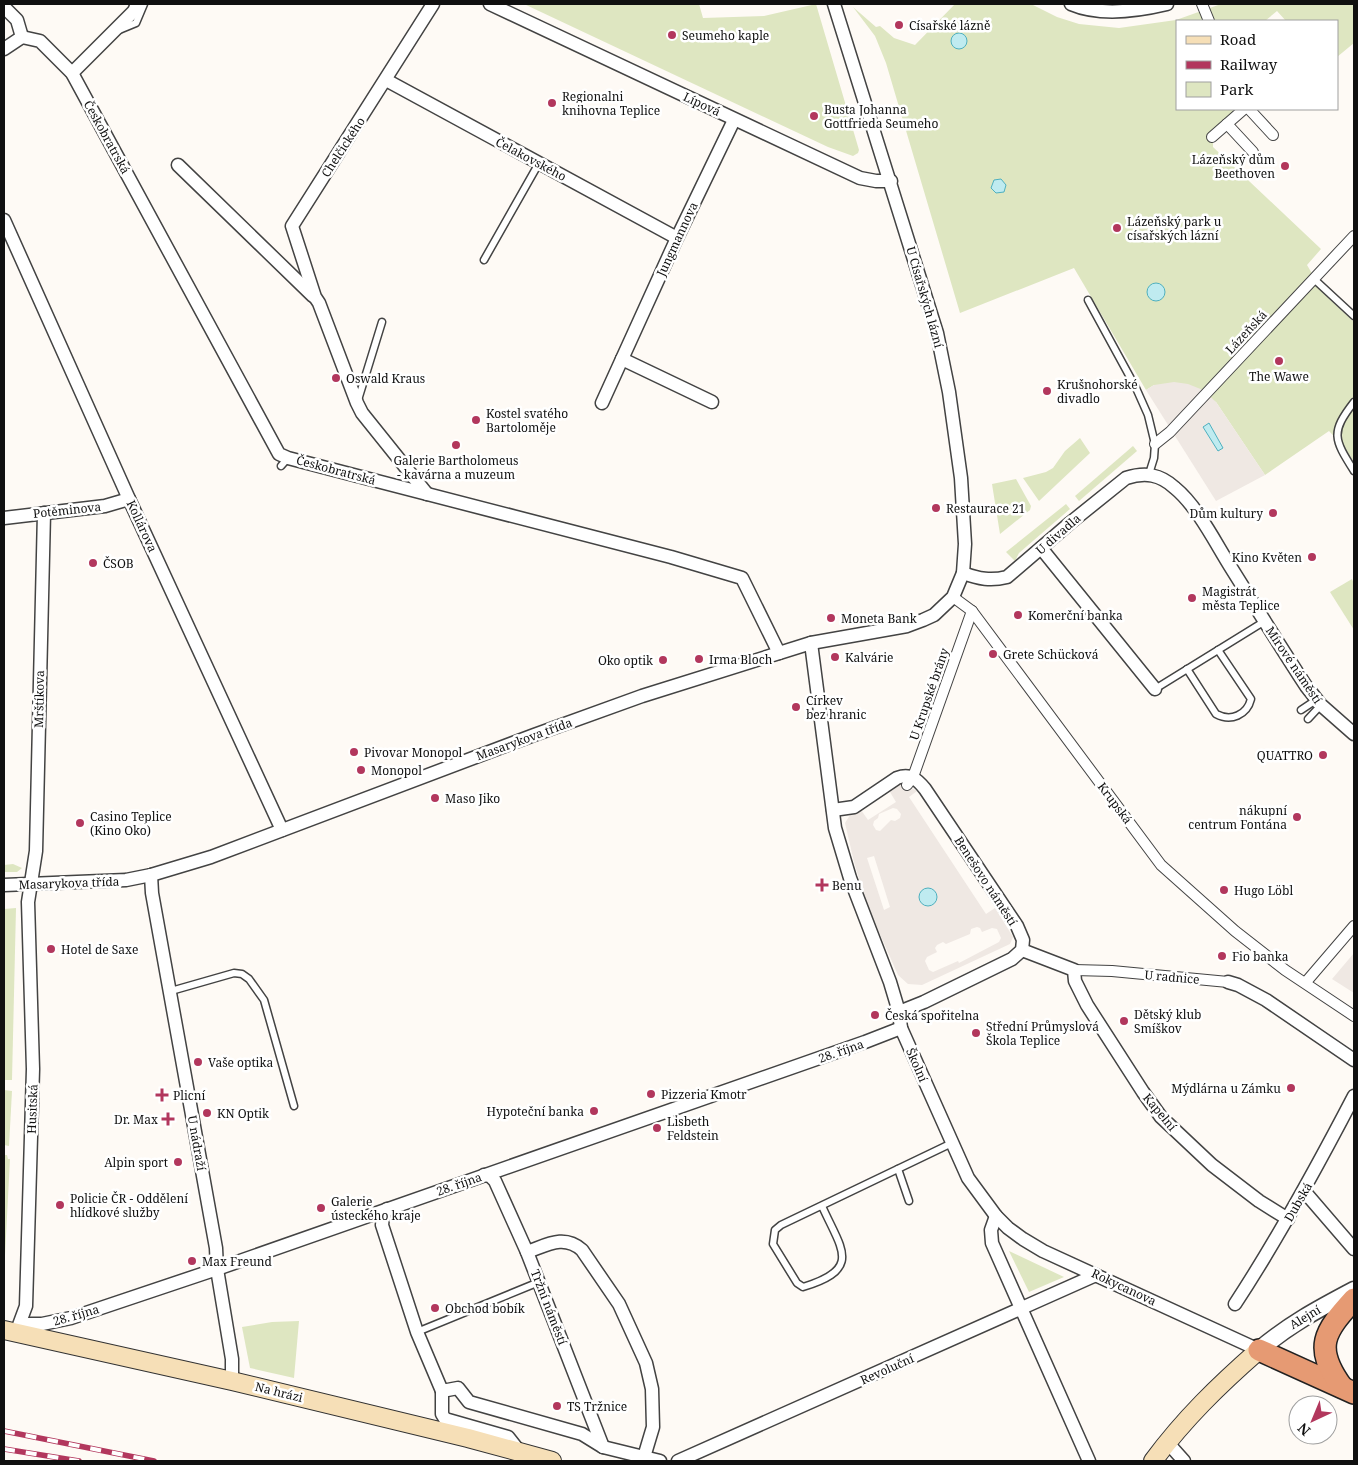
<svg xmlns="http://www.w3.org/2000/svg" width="1358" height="1465" viewBox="0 0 1358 1465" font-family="'Noto Serif',serif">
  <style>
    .green { fill: #dee6c1 }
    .plaza { fill: #efe8e3; fill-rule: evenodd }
    .water { fill: #bfebf0; stroke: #4eb0bf }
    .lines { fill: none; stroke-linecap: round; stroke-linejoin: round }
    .service-casing { stroke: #434343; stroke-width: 9 }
    .pedestrian-casing { stroke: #434343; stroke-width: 12 }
    .minor-casing { stroke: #434343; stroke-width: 15 }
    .tertiary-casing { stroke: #434343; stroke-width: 19 }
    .secondary-casing { stroke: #323232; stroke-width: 20 }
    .trunk-casing { stroke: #212121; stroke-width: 24 }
    .service { stroke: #fff; stroke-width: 6 }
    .pedestrian { stroke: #fff; stroke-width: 10 }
    .minor { stroke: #fff; stroke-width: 12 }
    .tertiary { stroke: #fff; stroke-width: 16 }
    .secondary { stroke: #f6dfb7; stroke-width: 18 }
    .trunk { stroke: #e69a73; stroke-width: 21 }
    .rail-casing { stroke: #b2375d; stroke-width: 5.5 }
    .rail { stroke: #fff; stroke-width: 4; stroke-dasharray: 11; stroke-linecap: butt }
    .poi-dot { fill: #b2375d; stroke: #fff; stroke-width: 2 }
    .labels { text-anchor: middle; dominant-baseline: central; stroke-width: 5; stroke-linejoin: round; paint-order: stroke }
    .poi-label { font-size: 12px; fill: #101010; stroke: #fff; text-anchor: start }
    .street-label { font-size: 12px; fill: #101010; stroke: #fff }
  </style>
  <rect width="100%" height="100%" fill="#fefaf5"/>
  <g class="green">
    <path d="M524,4H699L703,18L764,16L816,4L859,150L858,153L853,156L828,147Z"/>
    <path d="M955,4H1031L1057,17L1079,24L1119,28L1176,20L1221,4H1354V43L1337,57V21H1286L1277,11L1265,21H1177V109H1238L1213,131V147L1321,249L1307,265L1324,294L1354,322V462L1345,448L1329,431L1265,475L1216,402L1154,385L1146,390L1074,268L960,313L886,63L875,36L853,7L876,27L880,26L894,38L915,45Z"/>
    <path d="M1080,438L1090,453L1039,501L1023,478L1046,472L1053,468L1065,451Z"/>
    <path d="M1133,446L1137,451L1079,501L1075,496Z"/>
    <path d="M1016,479L1031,506L1030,510L1000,534L992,484Z"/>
    <path d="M1066,504L1070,509L1019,553L1015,561L1006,552Z"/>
    <path d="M1352,579L1354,584V630L1330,592Z"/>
    <path d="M13,864L22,868L17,872H4V865Z"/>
    <path d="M16,908L12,1080H4V909Z"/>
    <path d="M4,1090L12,1091L9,1146L4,1145Z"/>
    <path d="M4,1155H7L8,1159H10L4,1275Z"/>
    <path d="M1009,1251L1064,1277L1029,1292Z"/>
    <path d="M299,1321L294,1378L250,1368L242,1327L272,1322Z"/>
  </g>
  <g class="plaza">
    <path d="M1174,382L1188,384L1203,390L1216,402L1265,475L1216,501L1146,390L1154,385Z"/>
    <path d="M900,785H907L917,791L909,797L986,914L995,908L1013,937L1010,944L922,985L908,984L898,975L867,905L854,862L845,823L850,815L861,810L868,820L896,802L890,792ZM893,808L897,809L901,814L900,818L895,821L891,820L880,831L876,830L873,825L874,821L878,818L879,814ZM874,856L890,907L884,910L867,858ZM977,927L980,928L982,932L992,928L997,929L1001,938L999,942L959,963L958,961L933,972L929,970L925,961L927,957L937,952L935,948L937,945L943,942L946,944L970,934L971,929Z"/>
    <path d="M1354,953V993L1332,979Z"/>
  </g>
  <g class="water">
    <circle cx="959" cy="41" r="8"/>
    <path d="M1001,179L1006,185L1004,192L996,193L991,188L994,180Z"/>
    <circle cx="1156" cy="292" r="9"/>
    <path d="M1209,423L1223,448L1218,451L1203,427Z"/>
    <circle cx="928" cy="897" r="9"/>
  </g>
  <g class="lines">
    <defs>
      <g id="service">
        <path d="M119,30L136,23L144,4"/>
        <path d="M484,260L539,163"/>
        <path d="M1314,279L1354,316"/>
        <path d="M1088,300L1136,388L1148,415L1155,444L1154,458L1149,474"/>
        <path d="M358,400L382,322"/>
        <path d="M1354,402C1330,433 1334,439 1354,471"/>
        <path d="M281,466L288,458"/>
        <path d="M1187,669L1216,714C1231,722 1247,715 1251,699L1218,650"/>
        <path d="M1155,689L1265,621"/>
        <path d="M1301,710L1316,700"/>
        <path d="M1308,719L1321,705"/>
        <path d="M171,991L234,973L242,974L249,979L264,1000L294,1106"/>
        <path d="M898,1169L909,1201"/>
        <path d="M822,1206C841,1249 863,1269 803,1287L797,1283L773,1244L775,1230L781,1225L952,1143"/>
        <path d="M417,1332L539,1282"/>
      </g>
      <g id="pedestrian">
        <path d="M1202,4L1209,21"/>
        <path d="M1249,109L1273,135"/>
        <path d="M1227,124L1253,152"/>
        <path d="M1212,137L1244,109"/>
        <path d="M1155,444L1170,432L1354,236"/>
        <path d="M953,597L972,611L1161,865L1235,931L1285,970L1354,1016"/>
        <path d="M907,785L913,777L972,611"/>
        <path d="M1074,970L1112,971L1228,982"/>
        <path d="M1306,982L1354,926"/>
      </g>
      <g id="minor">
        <path d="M490,4L860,178L876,181H891"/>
        <path d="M1071,4C1099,16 1138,11 1167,4"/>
        <path d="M4,7L17,20L22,37"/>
        <path d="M22,37L40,41L72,73L279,454L288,458L671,557L742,578L779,653"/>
        <path d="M4,49L22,37"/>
        <path d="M72,73L134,11L137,4"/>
        <path d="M386,80L677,238"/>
        <path d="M178,165L313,296"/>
        <path d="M4,220L129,499L282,830"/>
        <path d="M622,359L712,402"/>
        <path d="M602,403L677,238L734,120"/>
        <path d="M427,494L362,413L357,403L319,303L315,297L292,226L433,4"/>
        <path d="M4,518L105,506L129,499"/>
        <path d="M1041,548L1155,689"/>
        <path d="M963,573C979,579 991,581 1007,577L1070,523L1126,478C1145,472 1160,474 1175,488C1197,506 1215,542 1230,566C1255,606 1280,646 1306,686L1321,705L1354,734"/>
        <path d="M811,643L835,828L850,878L890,982L899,1012L901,1028L968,1178L996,1216L1008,1228L1023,1239L1043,1251L1259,1350"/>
        <path d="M833,810L854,807L897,778C910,773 917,779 925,789L1017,926L1023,940L1022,950L1012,959L924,1002L899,1012"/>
        <path d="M151,875L152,893L216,1248L217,1269L232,1359V1381"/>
        <path d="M4,885L126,880L151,875L211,857L534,735L642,696L811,643L907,626L923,620L934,615L953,597L963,573L965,544L961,478L949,392L937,333L834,4"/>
        <path d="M1022,950L1074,970L1075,981L1087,1005L1143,1092L1161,1117L1212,1165L1259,1201L1288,1219"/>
        <path d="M1228,982L1238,985L1266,1000L1354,1060"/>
        <path d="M484,1175L490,1176L495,1181L527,1252L603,1447"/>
        <path d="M1304,1191L1354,1249"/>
        <path d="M387,1209L383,1216L382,1225L417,1332L442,1391L458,1388L469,1402L582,1434L603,1447L660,1461"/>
        <path d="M996,1216L991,1230L992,1243L1089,1461"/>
        <path d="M527,1252C547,1245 564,1234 582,1250L619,1304L646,1363L652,1389L653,1427L644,1457"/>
        <path d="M1235,1304C1279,1237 1317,1167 1354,1096"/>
        <path d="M16,1333L28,1324H42L71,1318L217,1269L865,1042L901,1028"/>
        <path d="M16,1333L26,1306L33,1069L28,902L36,851L44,513"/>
        <path d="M442,1391V1414L445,1419L508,1437L519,1451"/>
        <path d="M1167,1442L1184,1461"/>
        <path d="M678,1461L1096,1275"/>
      </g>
      <path id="tertiary" d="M1259,1350C1290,1324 1318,1309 1354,1290"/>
      <g id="secondary">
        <path d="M4,1330L232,1381L468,1438L552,1461"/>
        <path d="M1153,1461C1184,1419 1219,1385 1259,1350"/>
      </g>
      <g id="trunk">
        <path d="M1259,1350L1354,1393"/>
        <path d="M1342,1387C1313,1347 1324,1332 1354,1299"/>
      </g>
    </defs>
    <use href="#service" class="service-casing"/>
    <use href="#pedestrian" class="pedestrian-casing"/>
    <use href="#minor" class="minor-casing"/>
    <use href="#tertiary" class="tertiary-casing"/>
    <use href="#secondary" class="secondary-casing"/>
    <use href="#trunk" class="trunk-casing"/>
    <use href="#service" class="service"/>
    <use href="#pedestrian" class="pedestrian"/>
    <use href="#minor" class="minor"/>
    <use href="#tertiary" class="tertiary"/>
    <use href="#secondary" class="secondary"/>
    <use href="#trunk" class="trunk"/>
    <defs>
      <g id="rail">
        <path d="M4,1431L154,1461"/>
        <path d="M4,1449L79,1461"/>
      </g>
    </defs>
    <use href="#rail" class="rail-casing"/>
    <use href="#rail" class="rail"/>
  </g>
  <g class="poi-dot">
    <circle cx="899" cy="25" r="5"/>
    <circle cx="672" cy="35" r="5"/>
    <circle cx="552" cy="103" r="5"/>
    <circle cx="814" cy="116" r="5"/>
    <circle cx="1285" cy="166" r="5"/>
    <circle cx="1117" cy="228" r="5"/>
    <circle cx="1279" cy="361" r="5"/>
    <circle cx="336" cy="378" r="5"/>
    <circle cx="1047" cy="391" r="5"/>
    <circle cx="476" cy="420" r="5"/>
    <circle cx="456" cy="445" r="5"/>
    <circle cx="936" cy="508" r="5"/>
    <circle cx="1273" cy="513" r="5"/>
    <circle cx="1312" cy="557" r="5"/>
    <circle cx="93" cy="563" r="5"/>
    <circle cx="1192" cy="598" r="5"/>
    <circle cx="1018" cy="615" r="5"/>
    <circle cx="831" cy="618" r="5"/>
    <circle cx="993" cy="654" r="5"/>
    <circle cx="835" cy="657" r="5"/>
    <circle cx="699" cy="659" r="5"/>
    <circle cx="663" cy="660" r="5"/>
    <circle cx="796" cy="707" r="5"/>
    <circle cx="354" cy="752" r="5"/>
    <circle cx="1323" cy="755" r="5"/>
    <circle cx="361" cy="770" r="5"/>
    <circle cx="435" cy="798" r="5"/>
    <circle cx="1297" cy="817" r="5"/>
    <circle cx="80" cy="823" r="5"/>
    <path d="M819.5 877.5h5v5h5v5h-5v5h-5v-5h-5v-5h5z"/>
    <circle cx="1224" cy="890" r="5"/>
    <circle cx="51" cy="949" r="5"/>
    <circle cx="1222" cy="956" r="5"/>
    <circle cx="875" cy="1015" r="5"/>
    <circle cx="1124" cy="1021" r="5"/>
    <circle cx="976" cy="1033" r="5"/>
    <circle cx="198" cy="1062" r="5"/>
    <circle cx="1291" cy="1088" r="5"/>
    <circle cx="651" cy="1094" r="5"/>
    <path d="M159.5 1087.5h5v5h5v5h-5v5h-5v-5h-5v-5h5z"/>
    <circle cx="594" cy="1111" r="5"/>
    <circle cx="207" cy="1113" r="5"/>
    <path d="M165.5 1111.5h5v5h5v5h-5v5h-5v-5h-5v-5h5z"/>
    <circle cx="657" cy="1128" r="5"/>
    <circle cx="178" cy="1162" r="5"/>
    <circle cx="60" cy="1205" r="5"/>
    <circle cx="321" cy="1208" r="5"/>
    <circle cx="192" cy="1261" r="5"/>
    <circle cx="435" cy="1308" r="5"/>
    <circle cx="557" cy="1406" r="5"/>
  </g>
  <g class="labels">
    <g class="poi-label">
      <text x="909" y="25">Císařské lázně</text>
      <text x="682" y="35">Seumeho kaple</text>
      <text x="562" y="96">Regionalni<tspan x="562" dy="14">knihovna Teplice</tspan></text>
      <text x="824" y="109">Busta Johanna<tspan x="824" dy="14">Gottfrieda Seumeho</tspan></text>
      <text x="1275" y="159" text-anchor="end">Lázeňský dům<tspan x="1275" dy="14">Beethoven</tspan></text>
      <text x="1127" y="221">Lázeňský park u<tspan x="1127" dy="14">císařských lázní</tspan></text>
      <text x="1279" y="376" text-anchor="middle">The Wawe</text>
      <text x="346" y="378">Oswald Kraus</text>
      <text x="1057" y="384">Krušnohorské<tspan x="1057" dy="14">divadlo</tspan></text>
      <text x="486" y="413">Kostel svatého<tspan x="486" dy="14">Bartoloměje</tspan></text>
      <text x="456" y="460" text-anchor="middle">Galerie Bartholomeus<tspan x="456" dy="14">- kavárna a muzeum</tspan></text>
      <text x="946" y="508">Restaurace 21</text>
      <text x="1263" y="513" text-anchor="end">Dům kultury</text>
      <text x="1302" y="557" text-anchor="end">Kino Květen</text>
      <text x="103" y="563">ČSOB</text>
      <text x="1202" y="591">Magistrát<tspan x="1202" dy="14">města Teplice</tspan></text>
      <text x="1028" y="615">Komerční banka</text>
      <text x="841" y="618">Moneta Bank</text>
      <text x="1003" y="654">Grete Schücková</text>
      <text x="845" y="657">Kalvárie</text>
      <text x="709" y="659">Irma Bloch</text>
      <text x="653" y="660" text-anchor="end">Oko optik</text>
      <text x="806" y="700">Církev<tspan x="806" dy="14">bez hranic</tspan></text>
      <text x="364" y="752">Pivovar Monopol</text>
      <text x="1313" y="755" text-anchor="end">QUATTRO</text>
      <text x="371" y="770">Monopol</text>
      <text x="445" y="798">Maso Jiko</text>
      <text x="1287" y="810" text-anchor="end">nákupní<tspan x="1287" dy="14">centrum Fontána</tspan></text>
      <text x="90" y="816">Casino Teplice<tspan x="90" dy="14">(Kino Oko)</tspan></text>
      <text x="832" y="885">Benu</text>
      <text x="1234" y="890">Hugo Löbl</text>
      <text x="61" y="949">Hotel de Saxe</text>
      <text x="1232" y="956">Fio banka</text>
      <text x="1134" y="1014">Dětský klub<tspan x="1134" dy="14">Smíškov</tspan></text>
      <text x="885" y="1015">Česká spořitelna</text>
      <text x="986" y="1026">Střední Průmyslová<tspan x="986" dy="14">Škola Teplice</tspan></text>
      <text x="208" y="1062">Vaše optika</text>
      <text x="1281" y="1088" text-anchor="end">Mýdlárna u Zámku</text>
      <text x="661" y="1094">Pizzeria Kmotr</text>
      <text x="173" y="1095">Plicní</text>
      <text x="584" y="1111" text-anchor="end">Hypoteční banka</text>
      <text x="217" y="1113">KN Optik</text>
      <text x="158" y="1119" text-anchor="end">Dr. Max</text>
      <text x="667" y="1121">Lisbeth<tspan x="667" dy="14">Feldstein</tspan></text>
      <text x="168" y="1162" text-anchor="end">Alpin sport</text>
      <text x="70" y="1198">Policie ČR - Oddělení<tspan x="70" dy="14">hlídkové služby</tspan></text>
      <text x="331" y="1201">Galerie<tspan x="331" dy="14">ústeckého kraje</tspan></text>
      <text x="202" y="1261">Max Freund</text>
      <text x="445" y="1308">Obchod bobík</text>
      <text x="567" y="1406">TS Tržnice</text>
    </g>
    <g class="street-label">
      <text transform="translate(702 104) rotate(25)">Lípová</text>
      <text transform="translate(107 137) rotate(61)">Českobratrská</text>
      <text transform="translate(343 147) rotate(-57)">Chelčického</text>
      <text transform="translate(531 159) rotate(28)">Čelakovského</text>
      <text transform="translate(677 239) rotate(-65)">Jungmannova</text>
      <text transform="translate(925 297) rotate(74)">U Císařských lázní</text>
      <text transform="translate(1246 332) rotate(-47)">Lázeňská</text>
      <text transform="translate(336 470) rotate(15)">Českobratrská</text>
      <text transform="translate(67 510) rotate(-6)">Potěminova</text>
      <text transform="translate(142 526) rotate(65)">Kollárova</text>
      <text transform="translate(1058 534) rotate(-41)">U divadla</text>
      <text transform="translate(1294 665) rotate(56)">Mírové náměstí</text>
      <text transform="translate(929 694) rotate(-71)">U Krupské brány</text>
      <text transform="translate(39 699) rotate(-89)">Mrštíkova</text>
      <text transform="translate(524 739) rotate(-20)">Masarykova třída</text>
      <text transform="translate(1115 803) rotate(53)">Krupská</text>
      <text transform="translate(986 881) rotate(57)">Benešovo náměstí</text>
      <text transform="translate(69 883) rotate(-2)">Masarykova třída</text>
      <text transform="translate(1172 977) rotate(5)">U radnice</text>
      <text transform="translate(841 1051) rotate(-19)">28. října</text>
      <text transform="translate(917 1065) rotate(66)">Školní</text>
      <text transform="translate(32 1109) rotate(-88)">Husitská</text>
      <text transform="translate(1160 1112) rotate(50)">Kapelní</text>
      <text transform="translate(197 1143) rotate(80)">U nádraží</text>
      <text transform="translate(459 1184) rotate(-19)">28. října</text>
      <text transform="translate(1298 1202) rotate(-60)">Dubská</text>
      <text transform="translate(1124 1287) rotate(25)">Rokycanova</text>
      <text transform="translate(549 1307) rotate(69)">Tržní náměstí</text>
      <text transform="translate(76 1315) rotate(-16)">28. října</text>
      <text transform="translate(1305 1317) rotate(-31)">Alejní</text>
      <text transform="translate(887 1369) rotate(-24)">Revoluční</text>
      <text transform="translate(279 1392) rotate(14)">Na hrázi</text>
    </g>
  </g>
  <rect width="1358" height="1465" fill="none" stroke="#101010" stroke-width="10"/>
  <rect x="1176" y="20" width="162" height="90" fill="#ffffff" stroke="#9f9f9f"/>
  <rect x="1186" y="36" width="25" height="8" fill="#f6dfb7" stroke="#9f9f9f"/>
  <text x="1220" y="45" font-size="15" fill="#101010">Road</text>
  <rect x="1186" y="61" width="25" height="8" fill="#b2375d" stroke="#9f9f9f"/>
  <text x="1220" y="70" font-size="15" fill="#101010">Railway</text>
  <rect x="1186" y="82" width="25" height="15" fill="#dee6c1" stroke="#9f9f9f"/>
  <text x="1220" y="95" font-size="15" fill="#101010">Park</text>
  <g transform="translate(1313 1420) rotate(224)"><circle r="24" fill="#ffffff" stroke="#9f9f9f"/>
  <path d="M0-4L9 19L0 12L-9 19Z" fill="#b2375d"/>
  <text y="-8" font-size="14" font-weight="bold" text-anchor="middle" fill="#101010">N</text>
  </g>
</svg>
